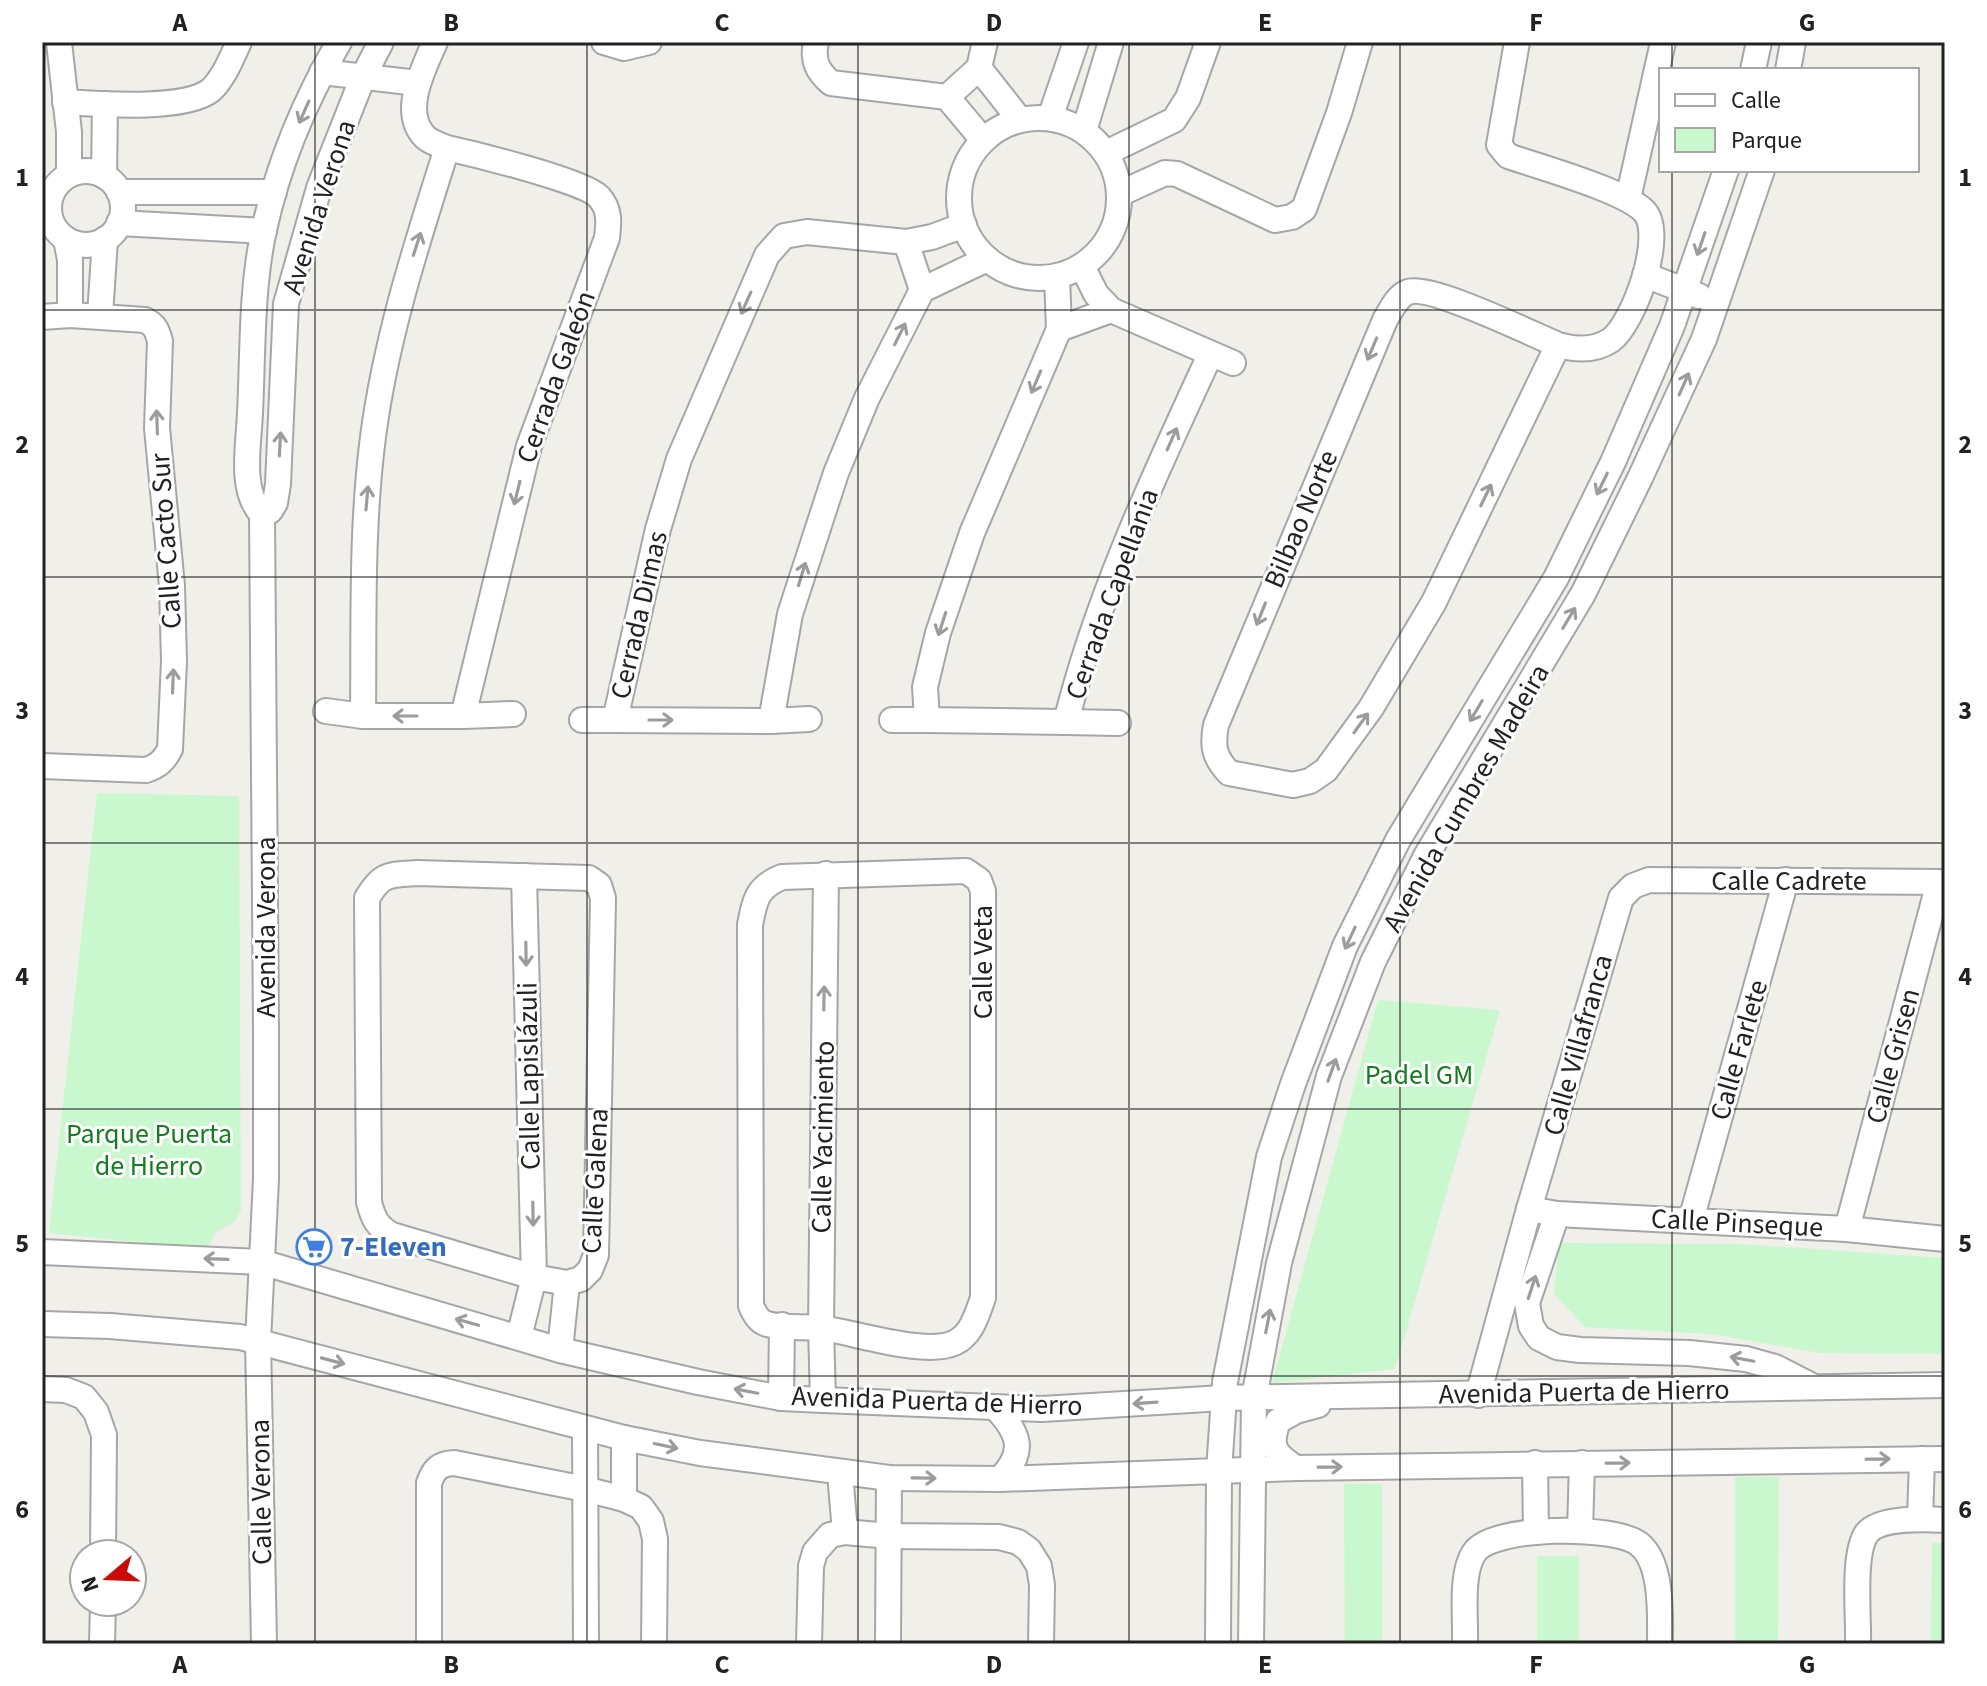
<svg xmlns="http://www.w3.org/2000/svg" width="1987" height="1686" viewBox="0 0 1987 1686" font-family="'Source Sans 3',sans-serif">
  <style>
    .park { fill: #c9f8ce }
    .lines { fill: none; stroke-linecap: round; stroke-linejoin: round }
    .minor-casing { stroke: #a6a6a6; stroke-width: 28 }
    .minor { stroke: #fff; stroke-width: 24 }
    .oneway { stroke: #9c9c9c }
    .grid { fill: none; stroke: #222; stroke-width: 2; stroke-opacity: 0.55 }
    .labels { text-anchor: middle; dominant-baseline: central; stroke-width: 6; stroke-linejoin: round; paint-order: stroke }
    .street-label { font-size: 28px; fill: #222; stroke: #fff }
    .park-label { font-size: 28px; fill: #117f1b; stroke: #fff }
    .shop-label { font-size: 28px; font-weight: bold; fill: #366cbe; stroke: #fff; text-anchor: start }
    .neatline { fill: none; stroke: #222; stroke-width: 3 }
    .grid-label { font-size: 26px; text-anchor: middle; font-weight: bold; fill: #222 }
  </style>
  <rect width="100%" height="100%" fill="#f1efe9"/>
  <g class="park">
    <path d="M97,793L239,796L241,1211L234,1222L216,1232L207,1249L49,1233Z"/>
    <path d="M1378,1000L1500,1010L1395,1369L1272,1383Z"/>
    <path d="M1559,1243L1740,1244L1945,1258V1354L1820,1353L1711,1334L1585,1327L1554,1294Z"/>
    <path d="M1735,1477H1779L1778,1644H1735Z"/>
    <path d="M1344,1484H1382L1383,1644H1345Z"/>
    <path d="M1932,1543H1945V1644H1931Z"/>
    <rect x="1537" y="1556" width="42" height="88"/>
  </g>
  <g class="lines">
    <defs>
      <g id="minor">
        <path d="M59,42L69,132V175"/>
        <path d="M435,42C424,68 400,112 425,137C430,142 440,145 447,148C474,154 585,181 599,197C610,209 609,222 607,238L529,446L463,716H363C364,623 361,529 373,437C386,337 417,243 447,148"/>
        <path d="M604,42L624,48L649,42"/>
        <path d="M816,42C812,60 817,71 831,83L947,97L979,68L985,42"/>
        <path d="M1517,42L1499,145L1508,156C1540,167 1623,190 1644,211C1666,234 1634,323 1611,340C1595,351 1576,350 1558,345C1532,334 1430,284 1408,292C1397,296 1391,310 1385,320L1216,725C1212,746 1214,757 1229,773L1293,785L1310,781L1326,770L1371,708L1434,602L1558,345"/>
        <path d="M979,68L1020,120"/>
        <path d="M1753,70L1759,42"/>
        <path d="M1788,70L1793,42"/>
        <path d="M322,72L418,83"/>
        <path d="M947,97L983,140"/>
        <path d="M65,102C99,104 185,111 211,90C224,78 232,57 239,42"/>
        <path d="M1050,118L1076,42"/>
        <circle cx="1039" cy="198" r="80"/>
        <path d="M1084,131L1111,42"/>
        <path d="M1106,153L1174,120L1188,98L1208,42"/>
        <circle cx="86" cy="208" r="37"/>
        <path d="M104,176L105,104"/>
        <path d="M119,192H274"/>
        <path d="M1119,194L1165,173L1177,174L1275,220L1292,217L1304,209L1339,113L1360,42"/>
        <path d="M1628,199L1663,42"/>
        <path d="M119,223L264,231"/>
        <path d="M964,225L932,237L906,242L807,232L784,236L767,255L679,459L658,529L615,720L771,721L790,614L836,473L867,398L922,290L987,259"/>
        <path d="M66,239L70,260V315"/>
        <path d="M906,242L922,290"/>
        <path d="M1082,266L1096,294L1111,310L1233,363"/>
        <path d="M1645,275L1699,296"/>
        <path d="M1057,276L1059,329L972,533L938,633L925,687L927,720L1066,722C1097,596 1156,472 1210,355"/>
        <path d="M100,316L105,239"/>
        <path d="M42,317L70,315L145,320C155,325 157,330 160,341L157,428L172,586L174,661L170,749C164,761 158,766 146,770L42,766"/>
        <path d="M1059,329L1111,310"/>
        <path d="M262,514L270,511L275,503L278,484L286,304L319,188L363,77L381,42"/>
        <path d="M326,711L363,716"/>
        <path d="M463,716L513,714"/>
        <path d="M582,720H615"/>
        <path d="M892,720H927"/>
        <path d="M771,721L809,719"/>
        <path d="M1066,722L1118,723"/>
        <path d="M966,871L979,880L983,891V1298C977,1314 972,1335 954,1343C925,1356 856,1333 822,1328C804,1326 784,1329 767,1324C758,1321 755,1314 751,1306L750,925C755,899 757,887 782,877Z"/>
        <path d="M417,873L589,878L599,885L603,898L596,1255L590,1270L581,1279L567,1283L534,1277L392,1235C377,1227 373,1218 369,1202L367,898C382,873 388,875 417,873Z"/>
        <path d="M1529,1209L1557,1214L1847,1229L1945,1239"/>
        <path d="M1557,1214L1527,1303L1531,1326L1539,1338L1557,1347L1580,1350L1689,1353L1746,1359L1775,1367L1812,1386"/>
        <path d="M1691,1220L1786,880"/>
        <path d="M1847,1229L1939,882"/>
        <path d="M42,1252L261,1262L560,1350L698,1382L781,1398L823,1400L1042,1409L1223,1398L1945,1385"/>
        <path d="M42,1324L110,1326L240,1337L624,1438L700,1453L889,1478L1000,1479L1296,1468L1945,1459"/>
        <path d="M519,1337L534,1277L524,876"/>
        <path d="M560,1350L567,1283"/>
        <path d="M42,1389L66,1390L84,1397L96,1412L104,1435L103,1554"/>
        <path d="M1478,1395L1529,1209L1621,898L1633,886L1649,880L1945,882"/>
        <path d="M781,1398L782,1325"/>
        <path d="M823,1400L821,1328L826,874"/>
        <path d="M996,1408C1020,1434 1026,1452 1000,1479"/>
        <path d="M585,1429L586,1644"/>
        <path d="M624,1438V1499"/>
        <path d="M1535,1463L1536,1532"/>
        <path d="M1296,1468C1274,1454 1269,1447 1278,1421L1296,1411L1318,1405"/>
        <path d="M840,1473L845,1532"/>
        <path d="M1920,1519L1922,1459"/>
        <path d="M1580,1531L1582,1463"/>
        <path d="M102,1644L103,1602"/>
        <path d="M264,1644L258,1341L266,1179V1030L262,514C239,491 249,443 250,413C253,353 251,289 264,230C278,165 306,99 339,42"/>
        <path d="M429,1644V1483C434,1469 439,1464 454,1463L585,1489L624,1499L641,1507L651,1521L655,1539L654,1644"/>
        <path d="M809,1644L811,1566L815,1552L830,1535L845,1532L889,1536L999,1537L1018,1542L1029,1550L1039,1566L1042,1585L1041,1644"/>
        <path d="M888,1644L889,1478"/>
        <path d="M1218,1644L1219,1471L1225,1382L1269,1157L1293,1084L1345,946L1398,840L1556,578L1613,462L1672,326L1726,170"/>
        <path d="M1251,1644L1254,1398L1279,1263L1329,1076L1373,962L1426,856L1583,594L1640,478L1704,339L1762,170"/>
        <path d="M1465,1644C1466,1618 1460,1574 1474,1553C1491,1525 1615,1525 1639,1544C1663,1563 1660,1616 1660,1644"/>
        <path d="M1858,1644C1859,1618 1852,1553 1867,1533C1880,1517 1926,1519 1945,1520"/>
      </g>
    </defs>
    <use href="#minor" class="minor-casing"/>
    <use href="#minor" class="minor"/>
  </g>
  <defs><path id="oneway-shaft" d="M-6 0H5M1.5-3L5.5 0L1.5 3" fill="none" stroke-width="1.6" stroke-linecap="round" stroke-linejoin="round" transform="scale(2)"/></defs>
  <g class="oneway">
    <use href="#oneway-shaft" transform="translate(304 112) rotate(114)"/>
    <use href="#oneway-shaft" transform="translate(417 244) rotate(-72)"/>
    <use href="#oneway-shaft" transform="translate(1701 244) rotate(109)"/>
    <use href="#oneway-shaft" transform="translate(746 303) rotate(114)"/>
    <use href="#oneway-shaft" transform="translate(900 334) rotate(-63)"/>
    <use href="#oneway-shaft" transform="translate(1372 349) rotate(113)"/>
    <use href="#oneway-shaft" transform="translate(1036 382) rotate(113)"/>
    <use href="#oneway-shaft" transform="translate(1684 384) rotate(-66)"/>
    <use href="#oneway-shaft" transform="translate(157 422) rotate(-92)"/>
    <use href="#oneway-shaft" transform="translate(1172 439) rotate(-66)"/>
    <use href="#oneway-shaft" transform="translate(280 444) rotate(-87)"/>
    <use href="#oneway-shaft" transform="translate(1602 484) rotate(116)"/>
    <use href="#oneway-shaft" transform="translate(517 493) rotate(104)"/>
    <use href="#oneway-shaft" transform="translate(1486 495) rotate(-64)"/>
    <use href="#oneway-shaft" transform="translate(367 498) rotate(-85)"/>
    <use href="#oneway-shaft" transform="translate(802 574) rotate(-73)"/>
    <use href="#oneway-shaft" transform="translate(1261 614) rotate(112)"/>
    <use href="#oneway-shaft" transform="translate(1569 618) rotate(-59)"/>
    <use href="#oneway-shaft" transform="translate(942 624) rotate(108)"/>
    <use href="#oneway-shaft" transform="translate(173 681) rotate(-88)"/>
    <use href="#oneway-shaft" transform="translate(1476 711) rotate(121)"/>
    <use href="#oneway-shaft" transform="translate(405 716) rotate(180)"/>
    <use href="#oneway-shaft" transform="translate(661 720)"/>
    <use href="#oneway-shaft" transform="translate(1361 723) rotate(-54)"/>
    <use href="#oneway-shaft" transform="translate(1350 938) rotate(115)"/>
    <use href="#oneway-shaft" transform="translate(526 954) rotate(89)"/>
    <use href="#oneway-shaft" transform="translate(824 998) rotate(-89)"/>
    <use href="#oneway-shaft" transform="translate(1332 1070) rotate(-70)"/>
    <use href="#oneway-shaft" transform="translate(533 1214) rotate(89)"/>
    <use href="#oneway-shaft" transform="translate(216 1259) rotate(-178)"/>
    <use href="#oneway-shaft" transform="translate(1532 1287) rotate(-72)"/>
    <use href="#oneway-shaft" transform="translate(1268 1321) rotate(-79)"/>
    <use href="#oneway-shaft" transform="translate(467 1322) rotate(-164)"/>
    <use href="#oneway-shaft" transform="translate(1742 1359) rotate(-169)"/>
    <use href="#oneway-shaft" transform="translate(333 1361) rotate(15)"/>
    <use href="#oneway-shaft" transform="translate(746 1391) rotate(-169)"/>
    <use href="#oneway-shaft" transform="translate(1145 1403) rotate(176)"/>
    <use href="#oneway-shaft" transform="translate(666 1446) rotate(12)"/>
    <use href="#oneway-shaft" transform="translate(1878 1459) rotate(-1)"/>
    <use href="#oneway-shaft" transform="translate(1618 1463) rotate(-1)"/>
    <use href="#oneway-shaft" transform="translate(1330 1467) rotate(-1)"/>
    <use href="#oneway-shaft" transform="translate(924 1478) rotate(1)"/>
  </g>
  <path class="grid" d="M315,42V1644M587,42V1644M858,42V1644M1129,42V1644M1400,42V1644M1672,42V70M1672,170V1644M42,310H1945M42,577H1945M42,843H1945M42,1109H1945M42,1376H1945"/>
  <defs>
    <symbol id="supermarket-ring" viewBox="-11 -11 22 22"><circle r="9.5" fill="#fff" stroke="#3f7fe0" stroke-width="1.5"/><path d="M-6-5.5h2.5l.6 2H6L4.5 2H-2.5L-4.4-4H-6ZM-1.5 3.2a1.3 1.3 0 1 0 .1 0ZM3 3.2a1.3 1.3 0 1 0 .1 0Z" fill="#3f7fe0"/></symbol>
  </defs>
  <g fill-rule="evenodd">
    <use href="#supermarket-ring" x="294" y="1227" width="40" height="40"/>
  </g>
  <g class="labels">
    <g class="street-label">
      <text transform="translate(319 207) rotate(-72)">Avenida Verona</text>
      <text transform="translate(556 377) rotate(-70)">Cerrada Galeón</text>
      <text transform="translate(1301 519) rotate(-67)">Bilbao Norte</text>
      <text transform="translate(166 541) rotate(-94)">Calle Cacto Sur</text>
      <text transform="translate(1112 594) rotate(-70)">Cerrada Capellania</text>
      <text transform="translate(639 615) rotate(-77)">Cerrada Dimas</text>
      <text transform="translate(1466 798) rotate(-60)">Avenida Cumbres Madeira</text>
      <text x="1789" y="881">Calle Cadrete</text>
      <text transform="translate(266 927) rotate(-90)">Avenida Verona</text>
      <text transform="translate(983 962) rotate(-90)">Calle Veta</text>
      <text transform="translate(1578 1045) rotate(-74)">Calle Villafranca</text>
      <text transform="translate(1739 1050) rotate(-74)">Calle Farlete</text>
      <text transform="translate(1893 1056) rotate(-75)">Calle Grisen</text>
      <text transform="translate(529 1076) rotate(-91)">Calle Lapislázuli</text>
      <text transform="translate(823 1137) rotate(-89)">Calle Yacimiento</text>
      <text transform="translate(595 1181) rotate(-87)">Calle Galena</text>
      <text transform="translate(1737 1223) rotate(3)">Calle Pinseque</text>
      <text transform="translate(1584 1392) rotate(-1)">Avenida Puerta de Hierro</text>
      <text transform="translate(937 1401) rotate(2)">Avenida Puerta de Hierro</text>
      <text transform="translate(261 1492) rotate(-91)">Calle Verona</text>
    </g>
    <g class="park-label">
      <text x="1419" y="1075">Padel GM</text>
      <text x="149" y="1134">Parque Puerta<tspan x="149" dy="32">de Hierro</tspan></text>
    </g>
    <g class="shop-label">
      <text x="340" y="1247">7-Eleven</text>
    </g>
  </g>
  <rect width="1987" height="1686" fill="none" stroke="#ffffff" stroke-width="88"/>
  <rect x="1659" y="68" width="260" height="104" fill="#ffffff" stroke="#a7a7a7" stroke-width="2"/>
  <rect x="1675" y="94" width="40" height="12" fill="#ffffff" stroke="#a7a7a7" stroke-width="2"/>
  <text x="1731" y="108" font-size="24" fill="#222222">Calle</text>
  <rect x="1675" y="128" width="40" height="24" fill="#c9f8ce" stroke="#a7a7a7" stroke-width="2"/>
  <text x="1731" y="148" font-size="24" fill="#222222">Parque</text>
  <g transform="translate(108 1578) rotate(251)"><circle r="38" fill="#ffffff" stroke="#a7a7a7" stroke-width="2"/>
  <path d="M0-6L14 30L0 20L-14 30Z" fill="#cb0b08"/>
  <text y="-12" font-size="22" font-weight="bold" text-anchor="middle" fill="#222222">N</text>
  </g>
  <rect x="44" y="44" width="1899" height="1598" class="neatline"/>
  <g class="grid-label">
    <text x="180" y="31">A</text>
    <text x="451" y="31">B</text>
    <text x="722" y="31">C</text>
    <text x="994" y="31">D</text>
    <text x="1265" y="31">E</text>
    <text x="1536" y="31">F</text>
    <text x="1807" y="31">G</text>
    <text x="22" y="186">1</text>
    <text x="1965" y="186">1</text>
    <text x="22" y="453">2</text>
    <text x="1965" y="453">2</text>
    <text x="22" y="719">3</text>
    <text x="1965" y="719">3</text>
    <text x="22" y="985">4</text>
    <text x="1965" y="985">4</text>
    <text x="22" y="1252">5</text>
    <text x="1965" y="1252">5</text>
    <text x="22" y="1518">6</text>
    <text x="1965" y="1518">6</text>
    <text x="180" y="1673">A</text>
    <text x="451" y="1673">B</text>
    <text x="722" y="1673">C</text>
    <text x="994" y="1673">D</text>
    <text x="1265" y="1673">E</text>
    <text x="1536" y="1673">F</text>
    <text x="1807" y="1673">G</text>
  </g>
</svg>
